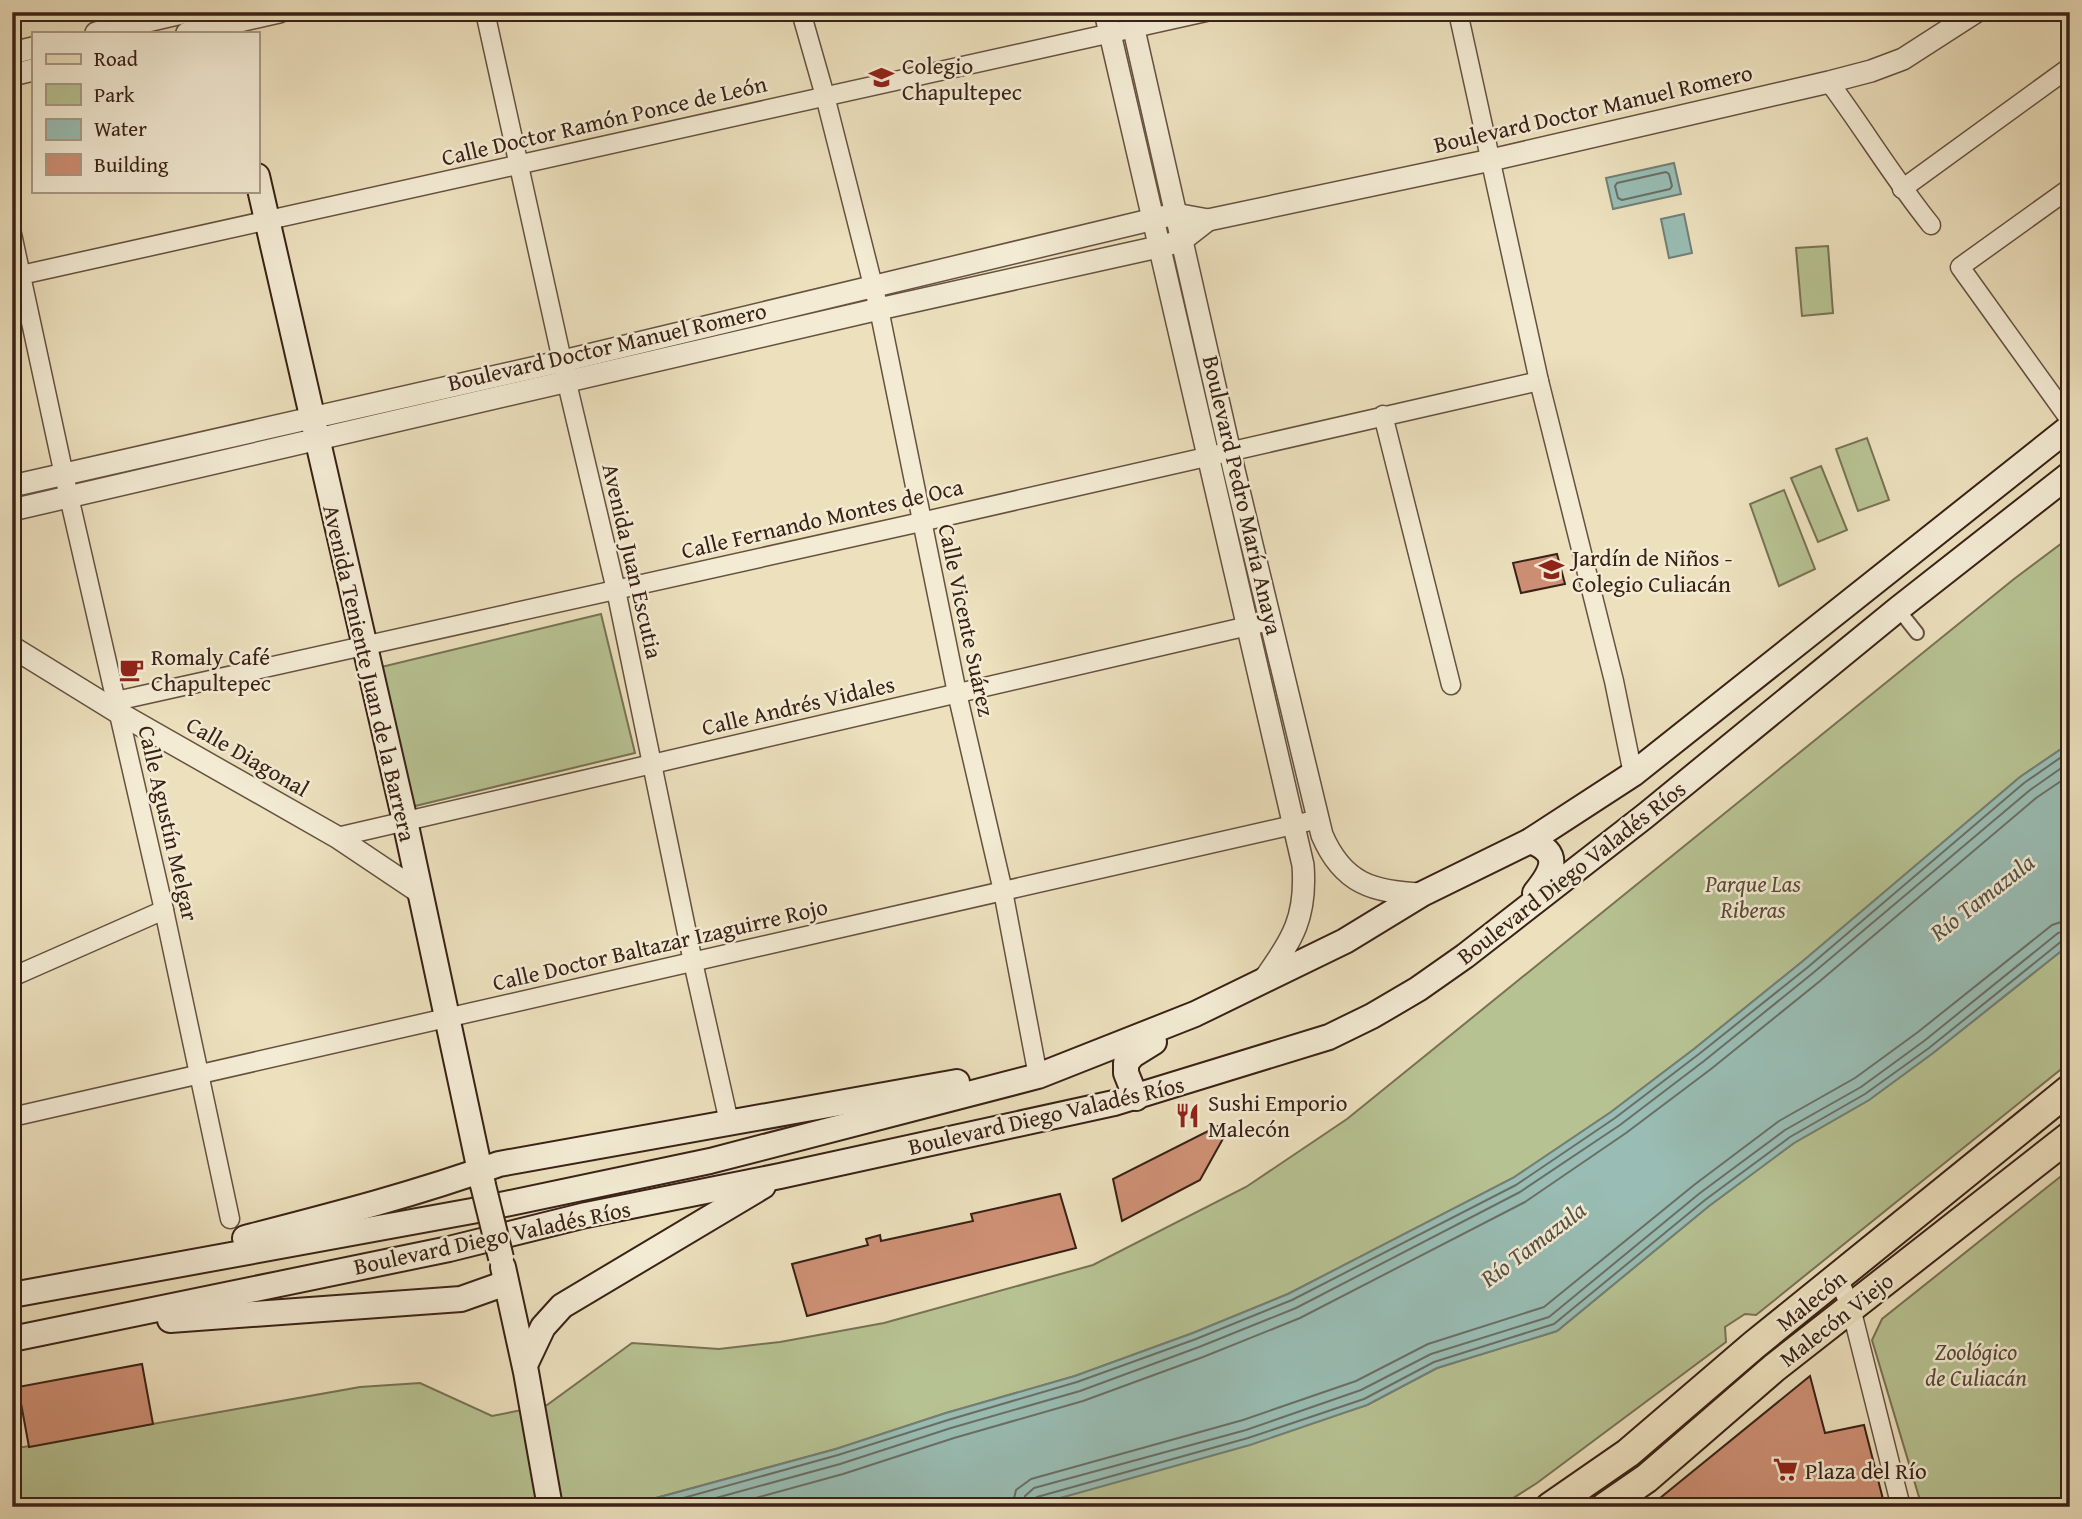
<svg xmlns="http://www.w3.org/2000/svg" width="2082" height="1519" viewBox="0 0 2082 1519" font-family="'Gentium Book Plus',serif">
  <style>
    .green { fill: #b7c292; stroke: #787254; stroke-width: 2 }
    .water { fill: #99bdb4; stroke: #737f75; stroke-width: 2 }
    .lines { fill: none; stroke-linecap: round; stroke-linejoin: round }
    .shore { stroke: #696f65; stroke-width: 2 }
    .building { fill: #ce9075; stroke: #392116; stroke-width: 2 }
    .pedestrian-casing { stroke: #665140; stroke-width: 16 }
    .minor-casing { stroke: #665140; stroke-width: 21 }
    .tertiary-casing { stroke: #665140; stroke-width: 24 }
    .secondary-casing { stroke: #392116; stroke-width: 28 }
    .primary-casing { stroke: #392116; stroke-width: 32 }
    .pedestrian { stroke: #f3ebd4; stroke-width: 12 }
    .minor { stroke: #f3ebd4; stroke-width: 18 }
    .tertiary { stroke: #f3ebd4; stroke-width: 21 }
    .secondary { stroke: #f3ebd4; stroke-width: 24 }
    .primary { stroke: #ece0bd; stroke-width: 28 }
    .secondary-bridge-casing { stroke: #392116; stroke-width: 28; stroke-linecap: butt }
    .secondary-bridge { stroke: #f3ebd4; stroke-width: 24 }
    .labels { text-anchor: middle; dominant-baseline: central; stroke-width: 5; stroke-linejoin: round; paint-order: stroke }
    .poi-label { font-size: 23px; fill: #392116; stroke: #f3ebd4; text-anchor: start }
    .street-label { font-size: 23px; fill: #392116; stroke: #f3ebd4 }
    .park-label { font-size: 23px; font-style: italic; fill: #584935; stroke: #f3ebd4 }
    .water-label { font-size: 24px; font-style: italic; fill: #565045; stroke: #f3ebd4 }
  </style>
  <rect width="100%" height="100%" fill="#ece0bd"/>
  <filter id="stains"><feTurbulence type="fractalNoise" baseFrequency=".00286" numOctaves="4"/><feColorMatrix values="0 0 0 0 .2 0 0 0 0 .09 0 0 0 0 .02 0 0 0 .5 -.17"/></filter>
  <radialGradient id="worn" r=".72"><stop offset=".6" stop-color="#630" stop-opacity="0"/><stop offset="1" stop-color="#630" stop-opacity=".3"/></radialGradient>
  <g class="green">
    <path d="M1828,246L1833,313L1802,316L1796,248Z"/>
    <path d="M1867,438L1889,500L1858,511L1836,449Z"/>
    <path d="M1821,466L1847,530L1818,542L1791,478Z"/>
    <path d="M1784,490L1815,569L1779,586L1750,504Z"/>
    <path d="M2070,537V743L2020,777L1803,961L1694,1049L1611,1112L1513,1178L1288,1294L1193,1333L1075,1376L946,1413L836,1449L634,1504L617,1507H12V1449L360,1387L420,1383L492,1416L547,1405L632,1343L719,1349L780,1342L884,1323L1093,1265L1246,1187L1347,1119L2014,579Z"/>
    <path d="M601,614L635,753L407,808L373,669Z"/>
    <path d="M2070,944V1062L1756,1315L1745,1314L1725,1327L1726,1342L1537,1483L1499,1507H1028L1367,1405L1437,1368L1557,1331L1709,1206L1794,1143L1869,1100L1933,1053Z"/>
    <path d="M2070,1169V1507H1922L1872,1340L1882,1319Z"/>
  </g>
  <g class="water">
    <path d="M1674,163L1681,194L1613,209L1606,178Z"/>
    <path d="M1684,214L1692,253L1669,258L1661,219Z"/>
    <path d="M2070,743V944L1933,1053L1869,1100L1794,1143L1709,1206L1557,1331L1437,1368L1367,1405L1250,1445L1028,1507H617L634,1504L836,1449L946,1413L1075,1376L1193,1333L1288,1294L1513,1178L1611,1112L1694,1049L1803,961L2020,777Z"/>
  </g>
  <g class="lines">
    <g class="shore">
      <path d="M1666,172L1669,174L1672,186L1670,189L1622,200L1618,198L1615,186L1617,183Z"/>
      <path d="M651,1507L838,1455L948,1420L1077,1382L1196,1339L1292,1300L1516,1185L1615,1118L1699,1054L1808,967L2024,783L2070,751"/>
      <path d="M683,1507L840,1464L951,1428L1080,1391L1199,1347L1296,1308L1520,1192L1620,1125L1704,1061L1813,973L2030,790L2070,762"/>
      <path d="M723,1507L843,1474L954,1438L1083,1401L1203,1357L1300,1318L1525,1202L1626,1133L1711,1069L1820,981L2036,798L2070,775"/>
      <path d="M1012,1507L1016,1490L1031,1479L1243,1420L1356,1381L1428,1344L1544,1307L1694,1185L1779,1121L1855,1078L1918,1032L2052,925L2070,919"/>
      <path d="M1023,1507L1025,1496L1034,1488L1246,1430L1361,1390L1431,1354L1549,1317L1700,1193L1785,1130L1861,1087L1924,1041L2058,933L2070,930"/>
      <path d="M1032,1507L1033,1500L1037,1497L1248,1438L1364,1399L1434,1362L1554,1324L1705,1200L1790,1137L1865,1094L1929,1048L2063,940L2070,939"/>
    </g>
  </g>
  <g class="building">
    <path d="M1557,554L1565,584L1521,593L1513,563Z"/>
    <path d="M1218,1126L1225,1135L1200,1180L1122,1221L1113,1179Z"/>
    <path d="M1060,1194L1076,1248L807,1316L792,1264L868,1245L866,1239L880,1235L881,1241L973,1221L971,1214Z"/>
    <path d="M142,1364L153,1424L29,1447L18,1387Z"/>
    <path d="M1810,1376L1825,1433L1864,1425L1885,1507H1649Z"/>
  </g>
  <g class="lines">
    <defs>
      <path id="pedestrian" d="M1898,609L1917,633"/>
      <g id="minor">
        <path d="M485,12L567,383L616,590L693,962L729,1122"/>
        <path d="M801,12L825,96L879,309L957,693L1003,891L1038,1076"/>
        <path d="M1458,12L1539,381L1614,681L1633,774"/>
        <path d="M1829,82C1864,129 1894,179 1931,225"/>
        <path d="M2070,188L1960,267L2070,420"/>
        <path d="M1902,189L2070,67"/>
        <path d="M12,234L64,475L164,910L230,1219"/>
        <path d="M12,277L1206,12"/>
        <path d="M1383,415L1451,685"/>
        <path d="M116,701L921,522L1539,381"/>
        <path d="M337,837L1261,623"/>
        <path d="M12,977L164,910"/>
        <path d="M12,1117L1319,819"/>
        <path d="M1838,1278L1851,1308L1901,1507"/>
      </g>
      <g id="tertiary">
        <path d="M1105,12L1303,865C1307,919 1292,939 1263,981"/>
        <path d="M1130,12L1234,470L1322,835C1343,884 1373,892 1422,894"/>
        <path d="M96,33L186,12"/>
        <path d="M187,33L279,12"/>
        <path d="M12,53L33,48"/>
        <path d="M12,75L33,70"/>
        <path d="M12,486L563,361L1175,214L1208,220L1491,160L1829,82L1871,71L1903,59L1976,12"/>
        <path d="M12,510L879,309L1158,247L1181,241L1208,220"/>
        <path d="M12,647L119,713L337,837L419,892"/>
      </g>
      <g id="secondary">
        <path d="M222,12L226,33"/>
        <path d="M257,176L405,821L483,1185"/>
        <path d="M1530,841C1563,853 1552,872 1535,893"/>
        <path d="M1136,1098L1126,1073V1063L1133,1055L1154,1042"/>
        <path d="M245,1238C330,1216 416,1194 499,1164L957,1082"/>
        <path d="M503,1267L526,1372L550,1507"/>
        <path d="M12,1295L472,1211L710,1161L1038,1076L1195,1014L1345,941L1422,894L1530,841L1633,774L2070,427"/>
        <path d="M170,1320L461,1299L506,1283"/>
        <path d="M12,1339L449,1249L586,1215L780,1176L1114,1103L1329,1037L1372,1016L1418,989L1465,956L1645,816L1898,609L2070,474"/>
        <path d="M525,1365L543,1327L562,1306L763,1186"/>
      </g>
      <g id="primary">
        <path d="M1550,1507L1628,1453L1754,1345L2070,1089"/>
        <path d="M1605,1507L1647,1478L1774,1368L2070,1136"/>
      </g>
    </defs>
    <use href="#pedestrian" class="pedestrian-casing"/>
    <use href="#minor" class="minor-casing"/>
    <use href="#tertiary" class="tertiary-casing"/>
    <use href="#secondary" class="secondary-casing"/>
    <use href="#primary" class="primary-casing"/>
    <use href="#pedestrian" class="pedestrian"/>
    <use href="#minor" class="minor"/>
    <use href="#tertiary" class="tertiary"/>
    <use href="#secondary" class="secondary"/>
    <use href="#primary" class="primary"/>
    <defs>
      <path id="secondary-bridge" d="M483,1185L501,1258"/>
    </defs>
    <use href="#secondary-bridge" class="secondary-bridge-casing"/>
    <use href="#secondary-bridge" class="secondary-bridge"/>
  </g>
  <defs>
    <symbol id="school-bare" viewBox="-9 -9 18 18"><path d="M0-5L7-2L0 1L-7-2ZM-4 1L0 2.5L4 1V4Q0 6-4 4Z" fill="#8f2418" stroke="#f3ebd4" stroke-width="2.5" paint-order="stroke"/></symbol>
    <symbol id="cafe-bare" viewBox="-9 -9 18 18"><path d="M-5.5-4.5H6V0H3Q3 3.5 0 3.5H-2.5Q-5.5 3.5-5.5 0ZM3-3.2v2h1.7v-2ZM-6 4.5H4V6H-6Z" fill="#8f2418" stroke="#f3ebd4" stroke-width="2.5" paint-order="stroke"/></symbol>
    <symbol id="restaurant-bare" viewBox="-9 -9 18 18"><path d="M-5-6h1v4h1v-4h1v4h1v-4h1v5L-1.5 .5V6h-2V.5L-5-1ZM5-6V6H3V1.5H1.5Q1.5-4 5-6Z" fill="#8f2418" stroke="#f3ebd4" stroke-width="2.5" paint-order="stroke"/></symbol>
    <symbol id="supermarket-bare" viewBox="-9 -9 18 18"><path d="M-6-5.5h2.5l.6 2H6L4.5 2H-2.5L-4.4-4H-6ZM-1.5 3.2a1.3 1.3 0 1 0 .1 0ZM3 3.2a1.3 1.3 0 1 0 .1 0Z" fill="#8f2418" stroke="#f3ebd4" stroke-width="2.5" paint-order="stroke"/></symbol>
  </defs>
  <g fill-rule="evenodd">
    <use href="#school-bare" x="864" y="60" width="35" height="35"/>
    <use href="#school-bare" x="1534" y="552" width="35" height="35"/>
    <use href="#cafe-bare" x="114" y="652" width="35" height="35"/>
    <use href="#restaurant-bare" x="1170" y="1098" width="35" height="35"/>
    <use href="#supermarket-bare" x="1768" y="1452" width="35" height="35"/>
  </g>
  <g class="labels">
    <g class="poi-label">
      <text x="902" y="65">Colegio<tspan x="902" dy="26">Chapultepec</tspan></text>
      <text x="1572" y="557">Jardín de Niños -<tspan x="1572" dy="26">Colegio Culiacán</tspan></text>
      <text x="151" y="656">Romaly Café<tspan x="151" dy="26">Chapultepec</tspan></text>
      <text x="1208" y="1102">Sushi Emporio<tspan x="1208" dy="26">Malecón</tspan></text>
      <text x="1805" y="1470">Plaza del Río</text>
    </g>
    <g class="street-label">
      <text transform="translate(1593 108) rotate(-13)">Boulevard Doctor Manuel Romero</text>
      <text transform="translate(604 120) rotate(-13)">Calle Doctor Ramón Ponce de León</text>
      <text transform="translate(607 346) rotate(-13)">Boulevard Doctor Manuel Romero</text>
      <text transform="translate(1243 495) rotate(77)">Boulevard Pedro María Anaya</text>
      <text transform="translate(822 518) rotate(-13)">Calle Fernando Montes de Oca</text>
      <text transform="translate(633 561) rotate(77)">Avenida Juan Escutia</text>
      <text transform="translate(967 620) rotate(78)">Calle Vicente Suárez</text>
      <text transform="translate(370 673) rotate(77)">Avenida Teniente Juan de la Barrera</text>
      <text transform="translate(798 705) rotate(-13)">Calle Andrés Vidales</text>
      <text transform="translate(248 756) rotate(30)">Calle Diagonal</text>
      <text transform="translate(169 823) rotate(77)">Calle Agustín Melgar</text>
      <text transform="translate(1571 872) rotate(-38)">Boulevard Diego Valadés Ríos</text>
      <text transform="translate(660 944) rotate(-13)">Calle Doctor Baltazar Izaguirre Rojo</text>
      <text transform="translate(1046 1115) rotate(-13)">Boulevard Diego Valadés Ríos</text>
      <text transform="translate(492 1237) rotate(-12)">Boulevard Diego Valadés Ríos</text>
      <text transform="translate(1811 1300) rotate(-39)">Malecón</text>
      <text transform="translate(1836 1319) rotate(-38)">Malecón Viejo</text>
    </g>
    <g class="park-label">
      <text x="1753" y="883">Parque Las<tspan x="1753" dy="26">Riberas</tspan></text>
      <text x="1976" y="1351">Zoológico<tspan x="1976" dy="26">de Culiacán</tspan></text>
    </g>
    <g class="water-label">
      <text transform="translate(1982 897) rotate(-38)">Río Tamazula</text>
      <text transform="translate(1533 1244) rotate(-37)">Río Tamazula</text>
    </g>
  </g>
  <rect width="2082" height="1519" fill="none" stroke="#ece0bd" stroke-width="42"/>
  <rect x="14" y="14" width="2054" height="1491" fill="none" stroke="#392116" stroke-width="3.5"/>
  <rect x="21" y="21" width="2040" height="1477" fill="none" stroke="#392116" stroke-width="2"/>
  <rect x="32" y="32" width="228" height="161" fill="#f3ebd4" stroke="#a99a88" stroke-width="2"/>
  <rect x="46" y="54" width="35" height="10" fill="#ece0bd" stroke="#a99a88" stroke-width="2"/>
  <text x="94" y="66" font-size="21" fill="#392116">Road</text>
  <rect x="46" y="84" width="35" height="21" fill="#b7c292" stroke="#a99a88" stroke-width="2"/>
  <text x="94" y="102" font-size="21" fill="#392116">Park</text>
  <rect x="46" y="119" width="35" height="21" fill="#99bdb4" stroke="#a99a88" stroke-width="2"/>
  <text x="94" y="136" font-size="21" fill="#392116">Water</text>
  <rect x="46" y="154" width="35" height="21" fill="#ce9075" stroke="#a99a88" stroke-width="2"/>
  <text x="94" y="172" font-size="21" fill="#392116">Building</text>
  <rect width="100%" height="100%" filter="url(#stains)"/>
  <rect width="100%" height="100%" fill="url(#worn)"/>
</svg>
